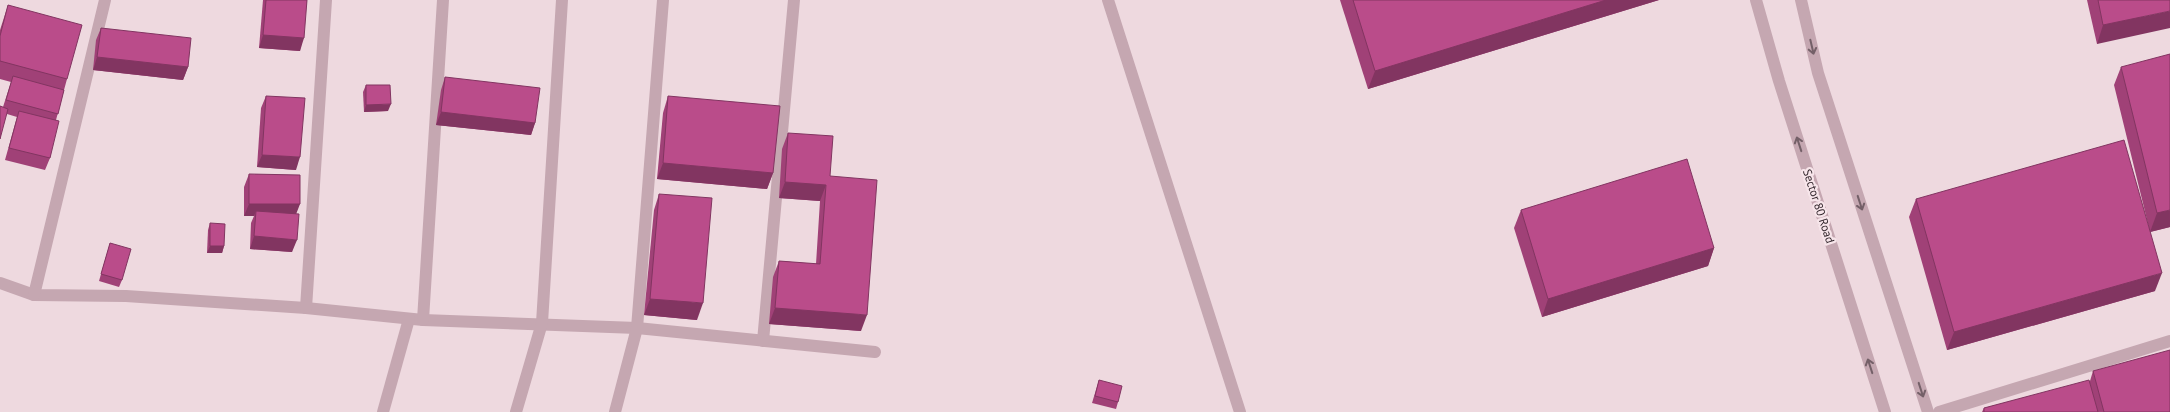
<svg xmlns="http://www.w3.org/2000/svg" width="2170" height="412" viewBox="0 0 2170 412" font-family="'PT Sans',sans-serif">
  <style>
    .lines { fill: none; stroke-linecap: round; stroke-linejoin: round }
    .service { stroke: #c5a7b1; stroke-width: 12 }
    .minor { stroke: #c5a7b1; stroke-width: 12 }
    .tertiary { stroke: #c5a7b1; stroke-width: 12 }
    .wall { fill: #a04177 }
    .shaded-wall { fill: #823561 }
    .building { fill: #ba4c8a; stroke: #823561 }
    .oneway { stroke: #746068 }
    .labels { text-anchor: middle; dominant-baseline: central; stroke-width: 4.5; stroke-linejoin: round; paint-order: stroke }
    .street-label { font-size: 12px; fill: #32262c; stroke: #f7e5ea }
  </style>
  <rect width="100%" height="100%" fill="#eed9df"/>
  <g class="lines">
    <path class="service" d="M1939,412L2170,341"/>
    <g class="minor">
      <path d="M0,283L34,295L126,296L306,308L423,320L637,328L875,352"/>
      <path d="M34,295L105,0"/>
      <path d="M306,308L326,0"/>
      <path d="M423,320L443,0"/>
      <path d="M763,341L794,0"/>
      <path d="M383,412L409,319"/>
      <path d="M516,412L542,323L562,0"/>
      <path d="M615,412L637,328L663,0"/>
    </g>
    <g class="tertiary">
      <path d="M1108,0L1240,412"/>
      <path d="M1756,0L1779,81L1885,412"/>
      <path d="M1801,0L1818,73L1928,412"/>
    </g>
  </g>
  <g class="wall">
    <path d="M263,0H307L300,51L259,48Z"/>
    <path d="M1340,0H1659L1368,89Z"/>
    <path d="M2087,0H2170L2097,44Z"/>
    <path d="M8,5L67,79L64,90L56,120L50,158L45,170L5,160L17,117L7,114L3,107L11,82L0,79V30Z"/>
    <path d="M101,28L188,67L183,80L93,70L96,40Z"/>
    <path d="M2121,67L2170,227L2150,232L2155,291L1947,350L1909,217L1916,199L2149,228L2114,85Z"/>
    <path d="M445,77L535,123L531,135L436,125L441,90Z"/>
    <path d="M366,85L388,111L364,112L363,92Z"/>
    <path d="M266,96L296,170L257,167L261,108Z"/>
    <path d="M668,96L773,173L767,189L657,179L663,113Z"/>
    <path d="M788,133L830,176L861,331L769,324L773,277L779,261L816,264L820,201L779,198L782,149Z"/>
    <path d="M249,174L296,214L292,252L250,249L251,223L254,216H244V187Z"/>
    <path d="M659,194L697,320L644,315L654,210Z"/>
    <path d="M1521,210L1714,248L1708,266L1542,317L1514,228Z"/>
    <path d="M210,223L224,246L222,253H207L208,230Z"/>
    <path d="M110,243L122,280L119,287L99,281Z"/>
    <path d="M2093,371L2170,412H1982L1984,408L2090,381Z"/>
    <path d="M1099,380L1118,402L1116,409L1092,403Z"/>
  </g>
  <g class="shaded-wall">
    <path d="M1606,0H1659L1368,89L1375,71Z"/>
    <path d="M2170,11V28L2097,44L2103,25Z"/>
    <path d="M263,35L304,38L300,51L259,48Z"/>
    <path d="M97,57L188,67L183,80L93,70Z"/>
    <path d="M391,104L388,111L364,112L366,105Z"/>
    <path d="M441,112L535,123L531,135L436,125Z"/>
    <path d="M262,155L300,157L296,170L257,167Z"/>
    <path d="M663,163L773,173L767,189L657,179Z"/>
    <path d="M785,182L826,185L820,201L779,198Z"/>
    <path d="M249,204H300L295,217L256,211L254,216H244Z"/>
    <path d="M2170,210V227L2150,232L2157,213Z"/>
    <path d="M254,236L297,240L292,252L250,249Z"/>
    <path d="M210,246H224L222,253H207Z"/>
    <path d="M1714,248L1708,266L1542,317L1548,299Z"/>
    <path d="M2162,273L2155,291L1947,350L1954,332Z"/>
    <path d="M650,299L703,303L697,320L644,315Z"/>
    <path d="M775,308L867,315L861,331L769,324Z"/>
  </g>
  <g class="building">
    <path d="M266,0H307L304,38L263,35Z"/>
    <path d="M1353,0H1606L1375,71Z"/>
    <path d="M2098,0H2170V11L2103,25Z"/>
    <path d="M8,5L82,25L67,79L0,61V36Z"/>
    <path d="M101,28L191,38L188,67L97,57Z"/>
    <path d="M2170,54V210L2157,213L2121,67Z"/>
    <path d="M13,76L64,90L58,114L6,100Z"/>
    <path d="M445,77L540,88L535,123L441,112Z"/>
    <path d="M366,85H390L391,104L366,105Z"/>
    <path d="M266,96L305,98L300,157L262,155Z"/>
    <path d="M668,96L780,106L773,173L663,163Z"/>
    <path d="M0,106L8,109L0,139Z"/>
    <path d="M19,111L59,121L50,158L9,148Z"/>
    <path d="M788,133L833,136L830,176L877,180L867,315L775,308L779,261L820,264L826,185L785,182Z"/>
    <path d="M2124,140L2162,273L1954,332L1916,199Z"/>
    <path d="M1687,159L1714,248L1548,299L1521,210Z"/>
    <path d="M249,174L300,175V204H249Z"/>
    <path d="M659,194L712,198L703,303L650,299Z"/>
    <path d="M256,211L299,214L297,240L254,236Z"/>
    <path d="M210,223L225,224L224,246H210Z"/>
    <path d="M110,243L131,249L122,280L101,274Z"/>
    <path d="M2170,350V412H2104L2093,371Z"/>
    <path d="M1099,380L1122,386L1118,402L1095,396Z"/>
    <path d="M2089,380L2098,412H1984V408Z"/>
  </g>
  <defs><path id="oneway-shaft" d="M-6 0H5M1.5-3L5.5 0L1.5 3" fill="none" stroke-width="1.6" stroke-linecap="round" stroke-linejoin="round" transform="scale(1.25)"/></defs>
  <g class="oneway">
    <use href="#oneway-shaft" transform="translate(1812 47) rotate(77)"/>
    <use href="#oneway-shaft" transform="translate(1799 144) rotate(-108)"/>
    <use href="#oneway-shaft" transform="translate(1860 203) rotate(72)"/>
    <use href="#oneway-shaft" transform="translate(1870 366) rotate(-108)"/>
    <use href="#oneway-shaft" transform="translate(1921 390) rotate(72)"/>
  </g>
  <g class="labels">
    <g class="street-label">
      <text transform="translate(1819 206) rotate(72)">Sector 80 Road</text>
    </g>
  </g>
</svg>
